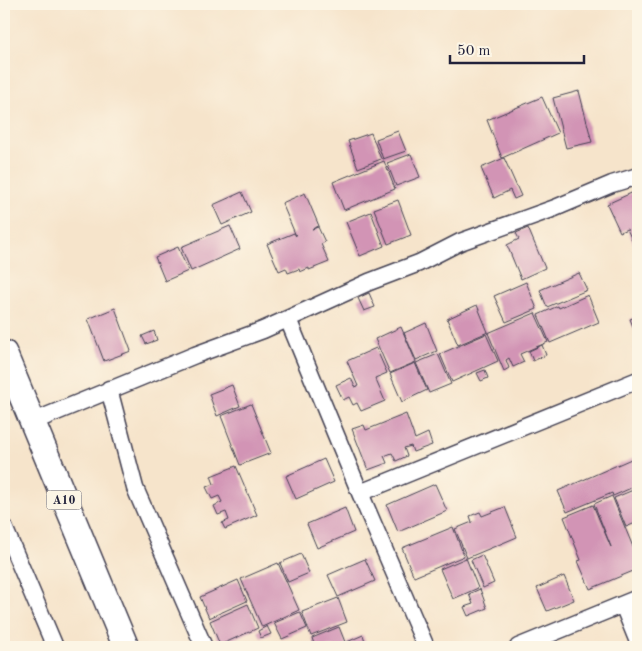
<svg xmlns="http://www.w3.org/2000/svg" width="642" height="651" viewBox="0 0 642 651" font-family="'Old Standard TT',serif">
<rect width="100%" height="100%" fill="#fcf5e5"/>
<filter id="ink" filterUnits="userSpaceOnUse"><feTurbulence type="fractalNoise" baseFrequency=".02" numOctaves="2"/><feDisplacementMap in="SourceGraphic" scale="10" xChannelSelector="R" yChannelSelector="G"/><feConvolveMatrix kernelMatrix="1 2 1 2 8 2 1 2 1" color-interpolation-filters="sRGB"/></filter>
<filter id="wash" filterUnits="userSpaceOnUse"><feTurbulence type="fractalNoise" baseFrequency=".0096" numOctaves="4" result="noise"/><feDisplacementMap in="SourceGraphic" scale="20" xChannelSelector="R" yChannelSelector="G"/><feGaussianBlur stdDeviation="1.12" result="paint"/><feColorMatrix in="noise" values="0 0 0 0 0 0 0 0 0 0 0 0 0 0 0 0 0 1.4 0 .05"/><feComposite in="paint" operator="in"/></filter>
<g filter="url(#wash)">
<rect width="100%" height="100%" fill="#f6e4cb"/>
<g id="blocks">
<path fill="#d294b5" d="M579 91 592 142 566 148 553 98Z
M542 97 558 133 502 158 487 120Z
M398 131 406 151 383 159 376 139Z
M371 133 381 159 358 168 348 141Z
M411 154 420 177 396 186 387 163Z
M504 158 521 196 514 199 510 190 494 198 481 168Z
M384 161 395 189 344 210 333 182Z
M638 190V248L636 249 627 229 620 232 607 204Z
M242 192 251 212 222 225 213 205Z
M305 193 319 226 312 229 318 227 325 242 321 244 329 262 309 270V268L300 272 299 269 288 273 286 268 279 271 267 244 294 233 296 236 282 203Z
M398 200 411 235 388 244 374 209Z
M371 212 384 246 360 256 346 222Z
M230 226 240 249 191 271 181 247Z
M528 228 545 268 521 279 507 245 519 239 516 233Z
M178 247 188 271 165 281 155 257Z
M579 273 587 290 547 307 540 290Z
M526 282 537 309 506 322 494 296Z
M369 293 375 307 364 311 358 298Z
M588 295 599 322 550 343 538 315 558 306 559 308Z
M477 305 488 332 458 345 447 319Z
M115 308 131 351 104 361 88 319Z
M535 313 548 342 520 354 524 362 513 367 509 358 506 360 509 368 504 371 488 333Z
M638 316V339L630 319Z
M426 323 437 351 416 360 404 333Z
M401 327 416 362 390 373 375 339Z
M154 331 157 340 146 344 142 336Z
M486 334 498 361 452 382 440 354Z
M542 345 546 355 533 361 529 351Z
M376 348 387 373 375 378 385 401 361 411 357 403 353 405 349 397 343 400 336 385 351 378 355 387 358 386 347 361Z
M438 354 451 384 429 393 416 363Z
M415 363 427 390 402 402 390 374Z
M485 370 488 378 481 381 477 373Z
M232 385 240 406 217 416 209 394Z
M251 404 271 453 240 465 221 416Z
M406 414 415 439 428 433 432 445 413 452 411 446 404 448 407 456 396 461 392 453 384 456 387 463 368 470 352 429 364 425 366 430Z
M638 456V485L613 496 612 493 567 512 558 491Z
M324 459 334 482 296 499 286 476Z
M236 466 257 515 225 529 222 523 229 520 226 512 218 515 214 506 222 502 219 496 212 499 206 487 214 484 211 476Z
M435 484 447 511 398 532 387 505Z
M638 488V522L626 527 614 498Z
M612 496 638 559V569L590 589 578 561 581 560 564 517 593 505 611 547 594 504Z
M505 507 517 537 467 558 455 529 472 522 470 516 480 512 482 516Z
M345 508 354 532 317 548 307 524Z
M453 527 464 556 414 577 402 548Z
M301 554 309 573 288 582 280 563Z
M482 555 494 583 483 588 471 560Z
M466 558 478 588 453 599 440 569Z
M365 559 375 581 338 597 328 575Z
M278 563 299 610 262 627 241 579Z
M564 576 574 600 547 611 537 588Z
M238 580 247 601 209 618 200 597Z
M480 589 487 608 468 616 464 607 473 604 469 594Z
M338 598 347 622 311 636 302 612Z
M248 604 258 628 220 645 210 621Z
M300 612 307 628 282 639 274 623Z
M267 626 271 634 261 638 258 631Z
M339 627 347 647H315L312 638Z
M363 635 366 644 363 646V647H349L347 642Z"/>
</g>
</g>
<g filter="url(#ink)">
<use href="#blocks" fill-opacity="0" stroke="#423f51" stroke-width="1"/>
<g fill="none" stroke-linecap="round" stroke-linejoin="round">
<g stroke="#423f51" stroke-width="19">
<path id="street" d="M288 319 360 493 426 647
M109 389 135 488 204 647
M32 422 195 355 263 330 369 282 419 263 460 242 555 208 612 184 638 176
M360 493 638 380
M4 527 55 647
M623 605 638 642
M518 647 638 598"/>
</g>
<g stroke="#423f51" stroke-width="28">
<path id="primary" d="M4 353 126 647"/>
</g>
<use href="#street" stroke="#fff" stroke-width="16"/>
<use href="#primary" stroke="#fff" stroke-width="25"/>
</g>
</g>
<g text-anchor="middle" stroke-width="5" stroke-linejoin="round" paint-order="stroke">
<rect fill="#fcf5e5" stroke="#63616e" stroke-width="1" x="46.5" y="490.5" width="35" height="19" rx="4"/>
<g font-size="12" font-weight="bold" fill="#22223b">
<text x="64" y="504">A10</text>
</g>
</g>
<rect width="642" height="651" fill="none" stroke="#fcf5e5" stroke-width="20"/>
<path d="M450 55v8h134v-8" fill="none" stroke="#22223b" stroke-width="2.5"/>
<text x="457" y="55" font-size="15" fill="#22223b" stroke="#fcf5e5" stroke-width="4" paint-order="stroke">50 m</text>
</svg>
